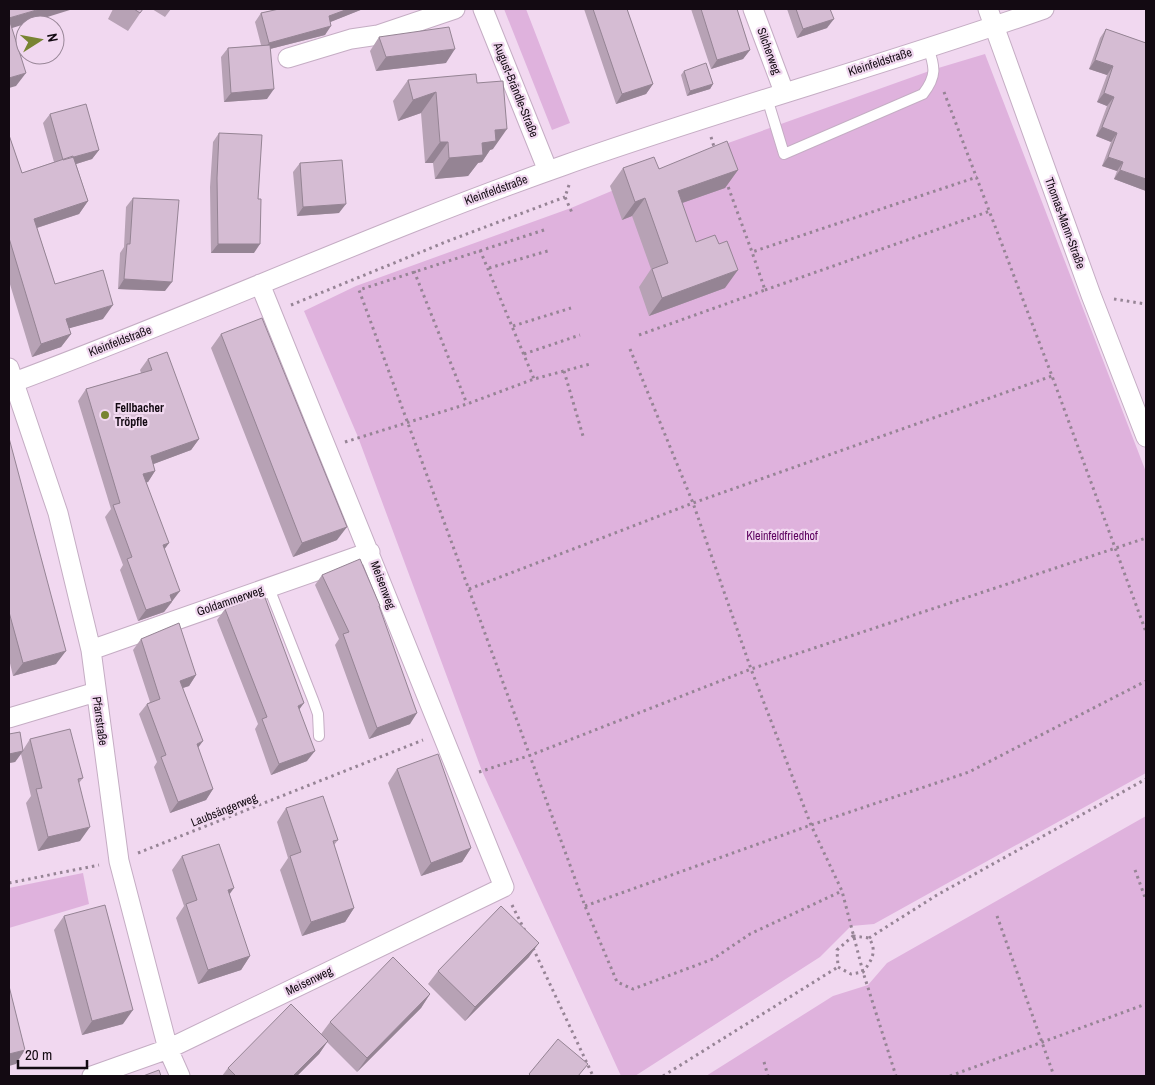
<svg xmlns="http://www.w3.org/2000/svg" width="1155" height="1085" viewBox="0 0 1155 1085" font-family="'Archivo Narrow',sans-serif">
<rect width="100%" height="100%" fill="#f1d8f0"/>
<path fill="#dfb2dd" d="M504 9H526L570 123 552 130Z
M985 54 1146 472V773L874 924 851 926 820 957 635 1076H621L482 771 358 437 304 311 356 286 571 208 714 148 935 69Z
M1146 816V1076H706L833 996 868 985 887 963Z
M83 873 89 904 9 928V888Z"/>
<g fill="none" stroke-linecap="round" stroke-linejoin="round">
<g stroke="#c5adc4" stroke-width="12">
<path id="service" d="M767 98 784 154 923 94C937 76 935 67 928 47
M269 588 313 700 318 714 319 736"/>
</g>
<g stroke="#c5adc4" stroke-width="21">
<path id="minor" d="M483 9 548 171
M753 9 784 92
M988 9 1091 295 1146 437
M288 58 351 39 378 35 455 9
M9 368 58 513 91 650 119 861 168 1049 180 1076
M9 384C196 315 377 231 565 165 723 109 885 65 1044 9
M91 650 370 552
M9 718 96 692
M92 1076 168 1049 504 887 260 284"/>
</g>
<path stroke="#968495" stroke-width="3" stroke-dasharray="2.5 4" stroke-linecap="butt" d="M944 92 1052 376 1146 632
M711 137 715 150
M726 181 752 252 977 177
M569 185 565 197 573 215
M544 230 359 290 585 906 617 982 633 989 713 959 750 934 842 891
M480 250 534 379
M489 268 551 250
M414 271 467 404
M765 290 990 211
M1114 299 1146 304
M291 305 448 241 565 197
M513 326 571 308
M639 335 765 290 752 252
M630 349 693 503 751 669 811 825 842 891 863 972 896 1076
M524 354 580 335
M564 371 583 436
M345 442 467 404 534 379 590 364
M469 589 693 503 1052 376
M479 772 531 755 751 669 1146 538
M138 853 423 740
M1135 870 1146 900
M9 883 99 865
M512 905 525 931
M585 906 811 825 969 772 1146 681
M997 916 1054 1076
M853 936 869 938C878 952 871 961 863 972L851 974 838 967 837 950Z
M869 938 937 895 1146 779
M533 948 593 1076
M764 1062 768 1076
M663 1076 838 967
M950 1076 1146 1004"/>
<use href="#service" stroke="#fff" stroke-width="10"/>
<use href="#minor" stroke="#fff" stroke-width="19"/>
</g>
<path fill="#b7a2b5" d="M113 9H143L128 31 108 19Z
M152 9H171L165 17Z
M279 9H363L330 22 325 35 270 49 267 99 224 102 221 57 228 48 261 45 255 22 261 13Z
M584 9H627L653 84 646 94 616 104Z
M691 9H737L750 50 743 59 711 69Z
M787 9H830L827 28 797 38Z
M1106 29 1146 43V191L1114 179 1117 171 1102 166 1111 142 1096 136 1107 106 1097 102 1107 75 1089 69 1100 38Z
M379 37 446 63 376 71 370 51Z
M684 71 713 84 710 89 687 96 681 75Z
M408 80 477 83 493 149 490 150 482 162 478 163 468 176 435 179 433 163H425L421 113 398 121 393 101Z
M50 114 99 150 92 159 76 164 88 201 79 214 37 228 55 284 103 319 69 328 71 334 61 347 32 357 9 281V135L22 173 54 162 43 123Z
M219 133 254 253H211L210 187 213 142Z
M300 163 339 213 297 216 293 172Z
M623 168 738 170 725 188 682 203 696 242 725 288 649 316 639 287 651 269 632 216 622 220 610 186Z
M133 198 165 291 118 289 120 253 124 247 126 207Z
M221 334 337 540 293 557 211 348Z
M148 359 199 439 191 450 153 464 155 471 148 482H146L164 549 172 602 164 612 138 621 120 570 123 565 105 517 111 509 78 401 86 389 141 373 140 370Z
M9 438 56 664 13 676 9 659Z
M322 575 379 608 410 724 369 739 335 645 339 639 315 585Z
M225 609 299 710 307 761 271 775 255 729 258 724 217 620Z
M141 639 196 675 189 686 183 688 198 748 213 789 206 800 170 813 154 767 157 762 139 714 147 704 150 702 133 650Z
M9 734 23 750 30 739 83 778 79 783 80 841 38 851 26 803 31 796 21 754 15 762 9 763Z
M397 769 471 848 462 862 421 876 388 783Z
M286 808 338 840 334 845 354 908 345 922 302 936 280 870 288 858 277 822Z
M182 856 250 956 241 970 198 984 176 918 184 906 172 870Z
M64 916 123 1024 82 1035 54 930Z
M529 957 465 1021 428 984 438 971Z
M430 994 421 1008 357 1072 327 1042 319 1054 297 1076H222L228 1068 321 1034 330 1022Z"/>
<path fill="#958494" d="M40 9H73L9 29V18Z
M348 9H363L323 25 329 16Z
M834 19 827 28 797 38 803 29Z
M331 26 325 35 262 51 269 43Z
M455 49 446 63 376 71 386 57Z
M750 50 743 59 711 69 717 60Z
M1095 60 1113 66 1107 75 1089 69Z
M26 73 16 86 9 88V78Z
M653 84 646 94 616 104 622 94Z
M713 84 710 89 687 96 690 91Z
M274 89 267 99 224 102 231 93Z
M436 92 421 113 398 121 413 100Z
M1104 93 1114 97 1107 106 1097 102Z
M1102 127 1117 133 1111 142 1096 136Z
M507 129 493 149 490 150 482 162 478 163 468 176 435 179 449 158 482 143 495 130Z
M440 142H448L433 163H425Z
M99 150 92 159 57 170 63 160Z
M1108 157 1123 162 1117 171 1102 166Z
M738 170 725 188 665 209 678 191Z
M1120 170 1146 179V191L1114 179Z
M645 198 632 216 622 220 635 202Z
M88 201 79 214 24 232 34 219Z
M346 204 339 213 297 216 303 207Z
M218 244H260L254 253H211Z
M738 270 725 288 649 316 662 298Z
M124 279 172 282 165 291 118 289Z
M113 305 103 319 56 332 66 319Z
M71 334 61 347 32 357 41 344Z
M199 439 191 450 143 468 151 456Z
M155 471 148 482 136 486 143 474Z
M347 527 337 540 293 557 302 543Z
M169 543 161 554 163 545Z
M180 591 164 612 138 621 146 610 170 595Z
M66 651 56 664 13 676 23 663Z
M196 675 189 686 173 691 180 681Z
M304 703 296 714 298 706Z
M417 713 410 724 369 739 377 728Z
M203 741 195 752 197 744Z
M23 751 15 762 9 763V754Z
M315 751 307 761 271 775 279 764Z
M213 789 206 800 170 813 178 802Z
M90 827 80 841 38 851 48 837Z
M471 848 462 862 421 876 431 863Z
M234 888 224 902 228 890Z
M354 908 345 922 302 936 311 922Z
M539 943 529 957 465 1021 475 1007Z
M250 956 241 970 198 984 208 970Z
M430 994 421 1008 357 1072 367 1058Z
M133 1010 123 1024 82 1035 92 1021Z
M328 1041 319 1054 297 1076H293Z
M25 1050 16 1064 9 1066V1054Z"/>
<path fill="#d5bcd3" stroke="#958494" d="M9 9H40L9 18Z
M134 9H143L140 13Z
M279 9H348L329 16 331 26 269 43 261 13Z
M593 9H627L653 84 622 94Z
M701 9H737L750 50 717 60Z
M796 9H830L834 19 803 29Z
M9 19 26 73 9 78Z
M449 27 455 49 386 57 379 37Z
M1106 29 1146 43V179L1120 170 1123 162 1108 157 1117 133 1102 127 1114 97 1104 93 1113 66 1095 60Z
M270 45 274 89 231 93 228 48Z
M706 63 713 84 690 91 684 71Z
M476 74 477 83 503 81 507 129 495 130 496 141 482 143 483 155 449 158 448 142H440L436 92 413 100 408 80Z
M86 104 99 150 63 160 50 114Z
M219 133 262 135 258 199H261L260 244H218L217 178Z
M9 135 22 173 73 156 88 201 34 219 55 284 103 270 113 305 66 319 71 334 41 344 9 238Z
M727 141 738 170 678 191 696 242 715 235 719 244 727 241 738 270 662 298 652 269 668 263 645 198 635 202 623 168 654 157 659 169Z
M342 160 346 204 303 207 300 163Z
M133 198 179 200 172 282 124 279 127 244H130Z
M262 318 347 527 302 543 221 334Z
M167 352 199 439 151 456 155 471 143 474 169 543 163 545 180 591 170 595 172 601 146 610 127 559 132 557 113 505 120 503 86 389 152 370 148 359Z
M9 438 66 651 23 663 9 612Z
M360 559 380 606H379L417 713 377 728 343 634 349 632 322 575Z
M264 595 304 703 298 706 315 751 279 764 262 719 267 717 225 609Z
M179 623 196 675 180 681 203 741 197 744 213 789 178 802 161 757 166 755 147 704 160 699 141 639Z
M70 729 83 778 78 779 90 827 48 837 36 789 42 788 30 739Z
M20 732 23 751 9 754V734Z
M438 754 471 848 431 863 397 769Z
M323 796 338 840 333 841 354 908 311 922 290 856 301 852 286 808Z
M219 844 234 888 228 890 250 956 208 970 186 904 197 900 182 856Z
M105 905 133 1010 92 1021 64 916Z
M501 906 539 943 475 1007 438 971Z
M393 957 430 994 367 1058 330 1022Z
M9 986 25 1050 9 1054Z
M291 1004 328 1041 293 1076H236L228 1068Z
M558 1039 588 1064 578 1076H531L529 1074Z
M159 1070 161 1076H143Z"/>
<circle fill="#788432" stroke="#f1d8f0" stroke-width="2" cx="105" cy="415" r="5"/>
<g text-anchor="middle" stroke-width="4.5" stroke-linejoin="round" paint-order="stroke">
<g font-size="12" fill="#130a12" stroke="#f1d8f0">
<text transform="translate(769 51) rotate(70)" y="4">Silcherweg</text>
<text transform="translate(880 62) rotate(-18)" y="4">Kleinfeldstraße</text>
<text transform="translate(516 90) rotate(68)" y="4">August-Brändle-Straße</text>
<text transform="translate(496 190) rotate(-20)" y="4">Kleinfeldstraße</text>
<text transform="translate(1065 223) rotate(70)" y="4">Thomas-Mann-Straße</text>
<text transform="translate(120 341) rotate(-21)" y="4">Kleinfeldstraße</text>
<text transform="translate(383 585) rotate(69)" y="4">Meisenweg</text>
<text transform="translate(230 601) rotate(-19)" y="4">Goldammerweg</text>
<text transform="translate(100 721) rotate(82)" y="4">Pfarrstraße</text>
<text transform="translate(224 810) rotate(-22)" y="4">Laubsängerweg</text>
<text transform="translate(309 981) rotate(-26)" y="4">Meisenweg</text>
</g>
<g font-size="12" font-weight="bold" fill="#130a12" stroke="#f1d8f0" text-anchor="start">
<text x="115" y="412">Fellbacher<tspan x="115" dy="14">Tröpfle</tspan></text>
</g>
<g font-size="12" fill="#5c015e" stroke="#f1d8f0">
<text x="782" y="540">Kleinfeldfriedhof</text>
</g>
</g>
<rect width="1155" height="1085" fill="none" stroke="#130a12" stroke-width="20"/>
<g transform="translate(40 40) rotate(79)"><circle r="24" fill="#f1d8f0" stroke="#988697"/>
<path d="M0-4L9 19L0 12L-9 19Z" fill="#788432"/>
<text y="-8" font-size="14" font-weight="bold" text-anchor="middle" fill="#130a12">N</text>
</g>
<path d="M18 1060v8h69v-8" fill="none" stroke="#130a12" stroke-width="2.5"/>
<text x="25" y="1060" font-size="15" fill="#130a12" stroke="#f1d8f0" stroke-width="4" paint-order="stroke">20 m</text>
</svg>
